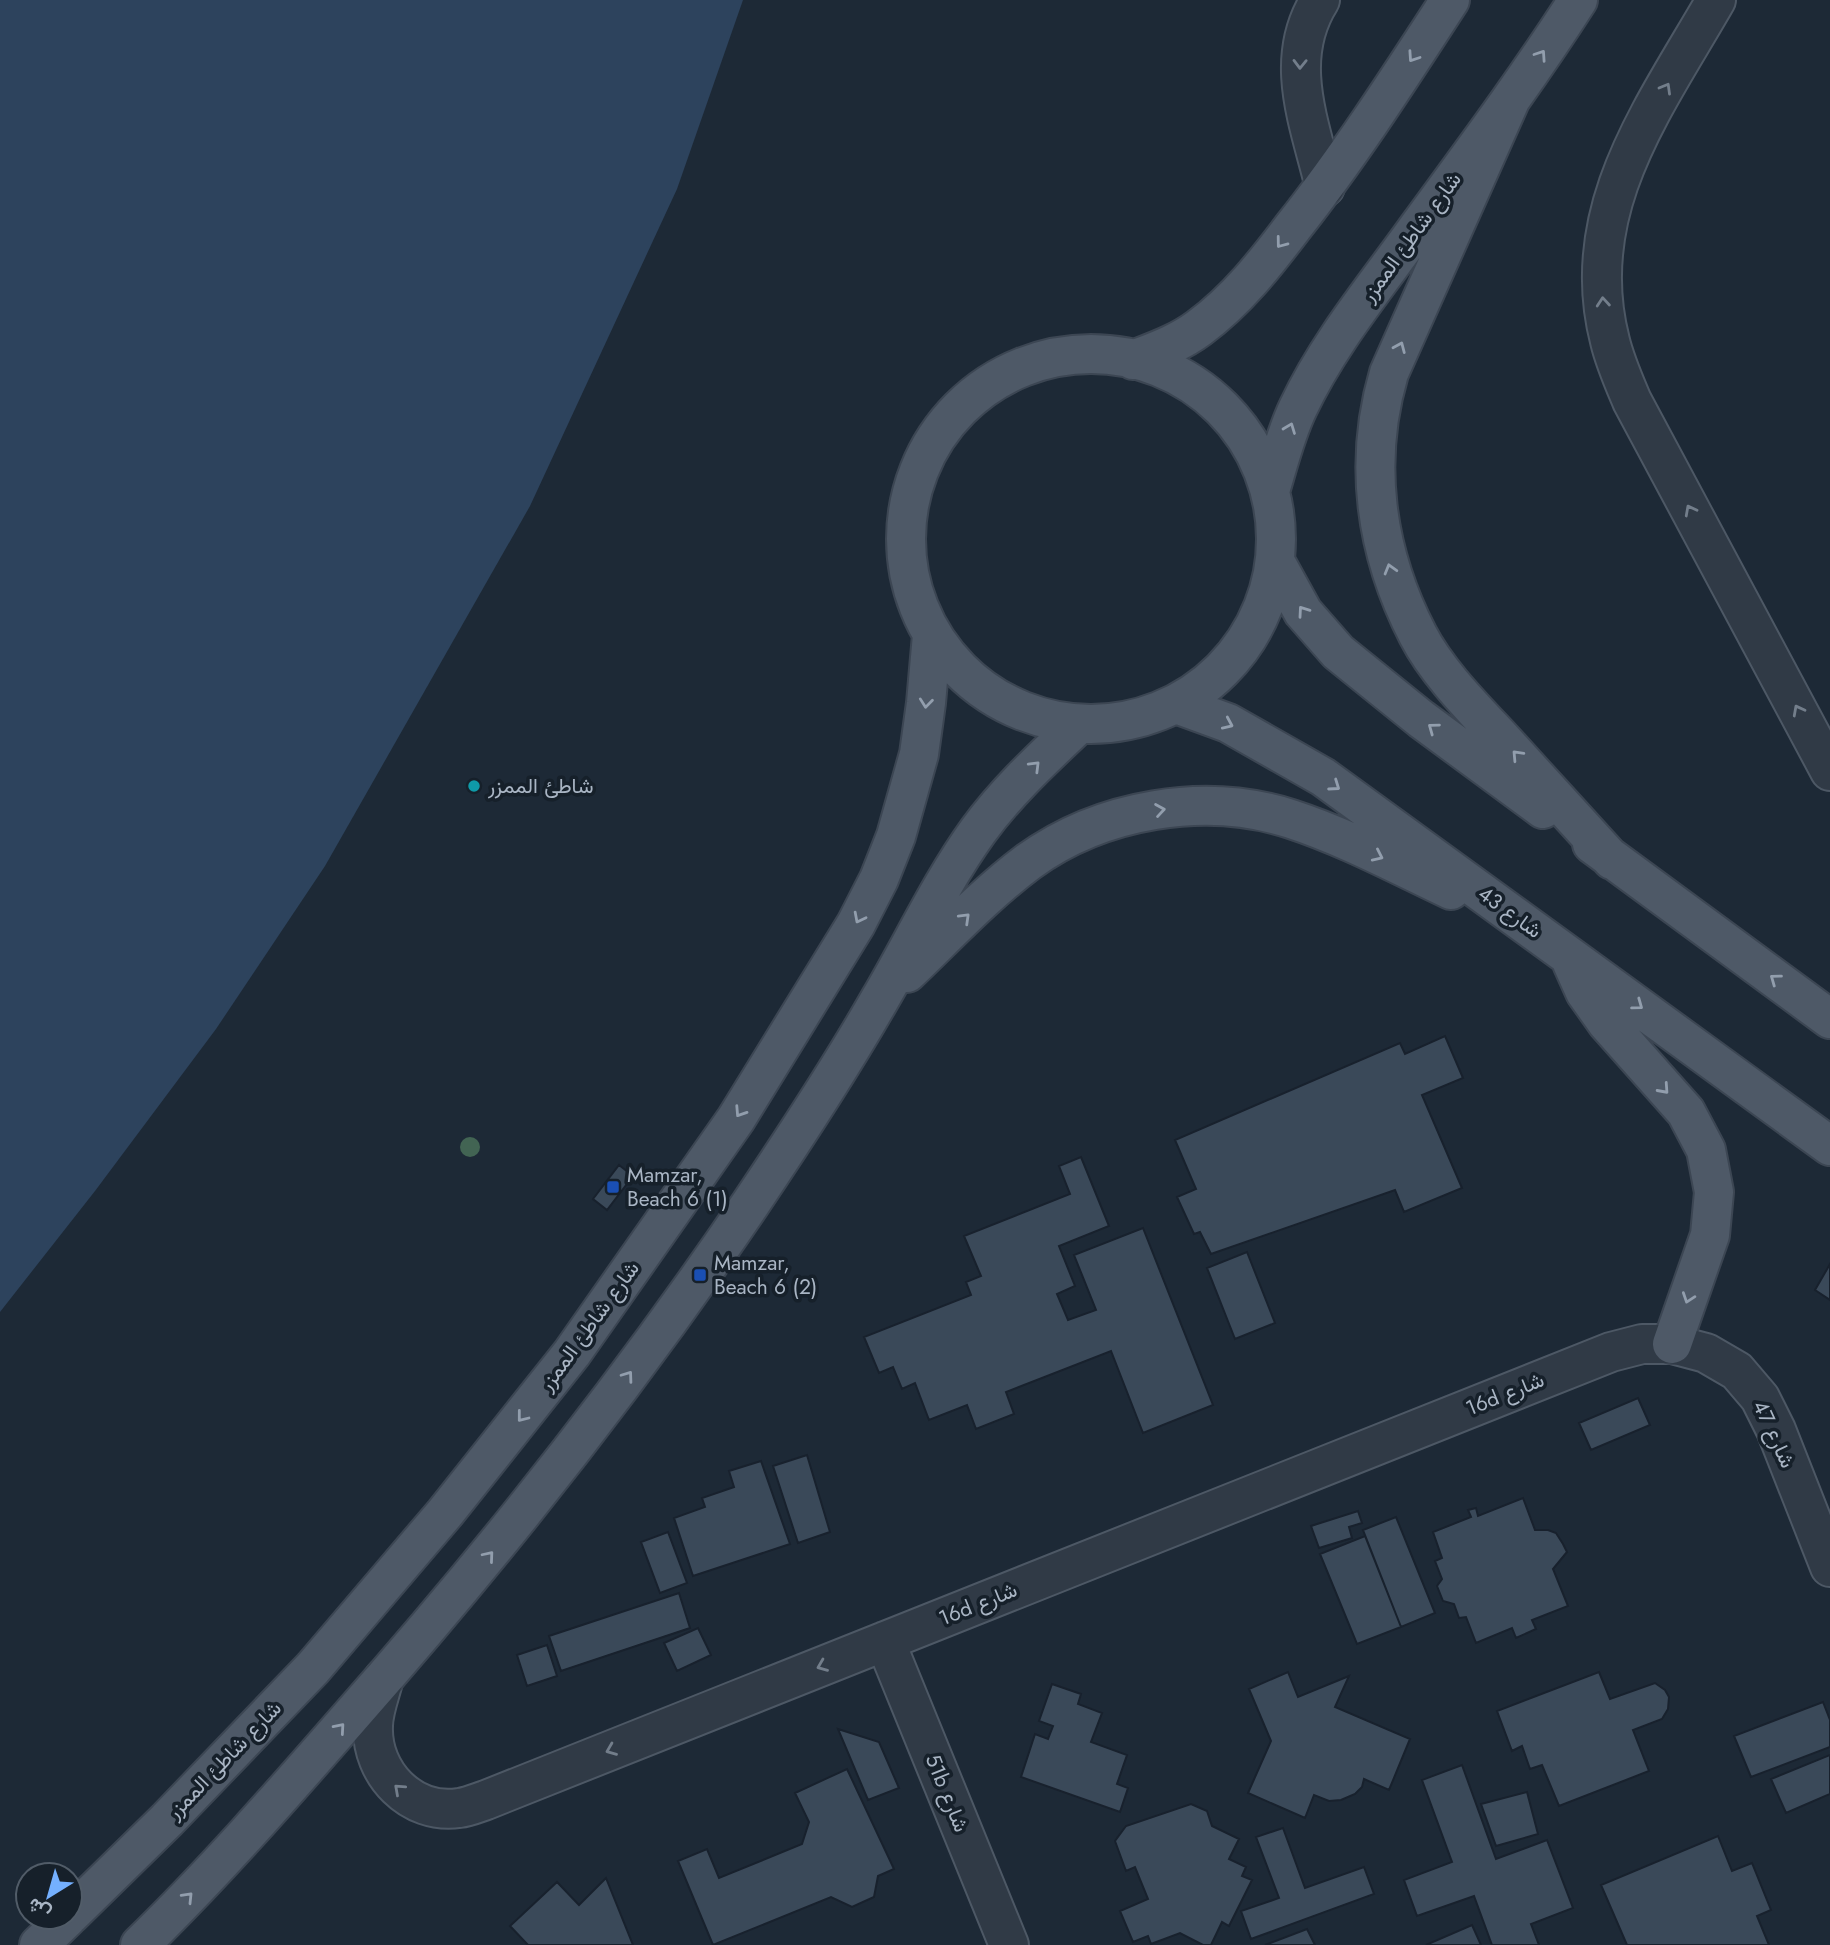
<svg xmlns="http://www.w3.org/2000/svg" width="1830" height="1945" viewBox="0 0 1830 1945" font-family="Jost,Vazirmatn,sans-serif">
<rect width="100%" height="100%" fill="#1d2936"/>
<path fill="#2d435d" d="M0 0H743L677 189 530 506 325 866 216 1029 95 1191 0 1312Z"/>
<path fill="#3a4959" stroke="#18212d" stroke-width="2" d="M1445 1036 1463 1078 1422 1095 1462 1188 1404 1212 1395 1190 1211 1254 1200 1232 1194 1234 1177 1197 1196 1189 1175 1140 1400 1043 1405 1054Z
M1081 1157 1109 1226 1059 1246 1075 1286 1057 1294 1068 1320 1096 1310 1074 1255 1143 1228 1213 1405 1143 1433 1111 1351 1006 1392 1014 1414 976 1429 967 1405 929 1420 915 1383 902 1389 893 1367 879 1373 864 1337 971 1295 966 1282 981 1276 964 1236 1070 1194 1059 1166Z
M619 1165 633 1176 607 1210 593 1199Z
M1247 1252 1275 1323 1235 1339 1207 1268Z
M1830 1264V1300L1815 1290Z
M1638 1398 1650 1425 1591 1450 1579 1423Z
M807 1455 830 1532 798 1543 773 1466Z
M761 1461 790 1544 693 1576 674 1518 705 1507 702 1498 734 1487 729 1471Z
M1523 1498 1535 1530H1548L1556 1533 1563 1544 1567 1552 1553 1569 1568 1606 1532 1620 1536 1629 1516 1638 1512 1628 1476 1643 1466 1617 1459 1618 1454 1604 1443 1601 1437 1586 1442 1579 1435 1561 1442 1558 1433 1532 1471 1517 1468 1510 1476 1508 1478 1516Z
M1358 1511 1362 1523 1349 1527 1352 1538 1319 1548 1311 1526Z
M1396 1517 1435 1613 1401 1627 1363 1530Z
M668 1532 687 1583 660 1593 641 1542Z
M1365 1536 1401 1627 1357 1644 1320 1554Z
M679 1593 690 1628 561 1671 549 1636Z
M698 1628 711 1655 677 1671 664 1643Z
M547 1645 557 1676 527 1686 517 1655Z
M1288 1672 1298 1697 1349 1676 1335 1707 1410 1739 1389 1790 1364 1779 1362 1787 1355 1794 1341 1800 1329 1801 1314 1795 1305 1818 1248 1793 1271 1741 1249 1689Z
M1599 1672 1610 1699 1655 1683 1665 1690 1669 1697 1668 1709 1662 1719 1633 1730 1649 1771 1559 1806 1542 1765 1530 1769 1522 1746 1512 1751 1497 1711Z
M1052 1684 1081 1694 1078 1704 1102 1713 1091 1742 1127 1755 1117 1784 1128 1788 1120 1812 1021 1777 1035 1734 1048 1739 1053 1726 1039 1721Z
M1823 1702 1830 1720V1747L1751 1777 1734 1736Z
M838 1729 879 1742 899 1788 868 1800Z
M1830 1755V1794L1786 1813 1771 1779Z
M1462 1765 1496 1859 1547 1840 1573 1908 1531 1924 1539 1945H1492L1474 1896 1417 1916 1404 1880 1452 1862 1422 1780Z
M847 1769 894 1869 878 1876 874 1897 852 1907 831 1897 713 1945 678 1861 707 1849 719 1878 802 1844 809 1822 795 1793Z
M1527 1792 1538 1834 1496 1846 1481 1804Z
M1191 1804 1207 1811 1212 1826 1239 1839 1229 1859 1246 1867 1242 1876 1252 1880 1229 1926 1222 1922 1211 1945H1203L1180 1933 1151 1944 1148 1936 1133 1942 1120 1911 1148 1899 1135 1867 1126 1871 1115 1841 1126 1826Z
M1283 1828 1305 1888 1364 1867 1374 1894 1251 1939 1241 1911 1279 1898 1256 1837Z
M1718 1836 1732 1871 1752 1863 1771 1910 1757 1916 1769 1945H1627L1601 1885Z
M606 1878 633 1945H528L510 1926 557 1882 579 1905Z
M1472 1925 1481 1945H1426Z
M1307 1929 1315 1945H1265Z"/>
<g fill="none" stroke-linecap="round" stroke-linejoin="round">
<g stroke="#4d5865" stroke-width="42">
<path id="minor" d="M1320 0C1282 60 1310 124 1325 187
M1716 0C1654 108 1576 210 1610 341 1615 362 1624 382 1632 401L1830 771
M885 1641 1009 1945
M384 1678C380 1694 373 1711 373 1726 371 1773 411 1815 459 1808 468 1807 477 1803 486 1800L1611 1352 1642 1344H1672L1706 1353 1737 1371 1760 1398 1776 1430 1830 1567"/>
</g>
<g stroke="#3c4653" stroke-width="42">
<path id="major" d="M1510 101 1389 373C1363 462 1375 552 1418 635 1437 672 1473 708 1501 738 1538 779 1575 819 1612 860
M906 539a185 185 0 1 1 370 0a185 185 0 1 1-370 0Z
M1133 360C1156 351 1179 343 1199 328 1237 300 1265 264 1293 227 1350 155 1400 77 1450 0
M1271 488C1279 461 1286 433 1298 408 1329 342 1377 285 1419 226 1473 152 1528 78 1578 0
M1276 563 1303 612 1338 652 1421 719 1543 809
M1176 704 1228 723 1323 777 1830 1146
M1592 844 1830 1019
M1572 963 1585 992 1607 1023 1686 1112 1706 1150 1714 1192 1710 1235 1672 1344
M907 973C946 936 984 895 1028 862 1101 809 1205 791 1291 819 1346 837 1398 865 1451 890
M70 1915 167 1820 313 1668 445 1513 572 1353 736 1119 856 924 879 879 896 836 919 754 926 703 932 635
M39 1945 68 1917
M140 1945C214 1873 282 1795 350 1717 494 1554 629 1383 751 1203 796 1136 840 1069 880 999 913 943 940 884 978 831 1007 791 1043 758 1079 724"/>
</g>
<use href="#minor" stroke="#303a46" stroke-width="38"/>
<use href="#major" stroke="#4e5967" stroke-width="38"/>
</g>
<circle fill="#426453" cx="470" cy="1147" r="10"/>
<defs><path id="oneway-chevron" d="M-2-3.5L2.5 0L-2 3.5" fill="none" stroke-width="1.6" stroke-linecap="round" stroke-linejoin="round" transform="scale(1.75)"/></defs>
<g stroke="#929ead">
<use href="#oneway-chevron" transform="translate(1541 55) rotate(-56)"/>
<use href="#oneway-chevron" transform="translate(1413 57) rotate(124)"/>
<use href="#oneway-chevron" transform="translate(1281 243) rotate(127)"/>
<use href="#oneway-chevron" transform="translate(1400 347) rotate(-67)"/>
<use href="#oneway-chevron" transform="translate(1290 428) rotate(-69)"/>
<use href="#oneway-chevron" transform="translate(1390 569) rotate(-106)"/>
<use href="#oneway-chevron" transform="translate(1303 611) rotate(-125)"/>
<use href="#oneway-chevron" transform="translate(926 703) rotate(96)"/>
<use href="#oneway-chevron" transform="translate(1228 724) rotate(24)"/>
<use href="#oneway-chevron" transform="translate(1433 728) rotate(-144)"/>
<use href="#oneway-chevron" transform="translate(1517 755) rotate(-133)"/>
<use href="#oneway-chevron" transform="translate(1035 766) rotate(-45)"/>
<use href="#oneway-chevron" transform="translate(1335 786) rotate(35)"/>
<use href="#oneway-chevron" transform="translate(1160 810) rotate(-9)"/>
<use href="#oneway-chevron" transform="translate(1378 856) rotate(25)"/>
<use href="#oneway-chevron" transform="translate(859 918) rotate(117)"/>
<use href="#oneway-chevron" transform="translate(965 918) rotate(-44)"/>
<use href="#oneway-chevron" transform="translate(1775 979) rotate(-144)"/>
<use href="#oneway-chevron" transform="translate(1638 1005) rotate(36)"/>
<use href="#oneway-chevron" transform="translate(1664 1089) rotate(48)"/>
<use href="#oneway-chevron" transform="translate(740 1112) rotate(123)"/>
<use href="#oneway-chevron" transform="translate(1688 1298) rotate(109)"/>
<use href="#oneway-chevron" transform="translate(628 1376) rotate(-54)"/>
<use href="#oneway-chevron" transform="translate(522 1417) rotate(128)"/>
<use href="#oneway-chevron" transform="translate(489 1556) rotate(-50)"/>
<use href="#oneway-chevron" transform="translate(340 1728) rotate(-49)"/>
<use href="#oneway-chevron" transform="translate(188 1897) rotate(-46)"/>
</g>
<g stroke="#737e8b">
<use href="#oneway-chevron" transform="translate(1300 64) rotate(91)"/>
<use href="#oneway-chevron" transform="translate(1666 88) rotate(-60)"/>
<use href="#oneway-chevron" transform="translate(1603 302) rotate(-95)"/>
<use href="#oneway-chevron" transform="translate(1690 510) rotate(-118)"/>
<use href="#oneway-chevron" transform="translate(1798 710) rotate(-118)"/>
<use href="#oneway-chevron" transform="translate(822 1666) rotate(158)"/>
<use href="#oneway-chevron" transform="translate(611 1750) rotate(158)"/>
<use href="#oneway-chevron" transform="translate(399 1789) rotate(-138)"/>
</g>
<circle fill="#0f9aa8" stroke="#16202a" stroke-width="2.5" cx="474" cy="786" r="7"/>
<g fill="#1a4fb4" stroke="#16202a" stroke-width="2.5">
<rect x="606" y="1180" width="14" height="14" rx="3.5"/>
<rect x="693" y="1268" width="14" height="14" rx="3.5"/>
</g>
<g text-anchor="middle" stroke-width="7" stroke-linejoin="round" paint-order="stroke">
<g font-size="21" fill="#a9b5c4" stroke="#16202a">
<text transform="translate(1411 237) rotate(-54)" y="7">شارع شاطئ الممزر</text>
<text transform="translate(1510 912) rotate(36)" y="7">شارع 43</text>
<text transform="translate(589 1326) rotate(-54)" y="7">شارع شاطئ الممزر</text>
<text transform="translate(1505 1394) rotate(-22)" y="7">16d شارع</text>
<text transform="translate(1774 1434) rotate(65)" y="7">شارع 47</text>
<text transform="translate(978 1604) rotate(-22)" y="7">16d شارع</text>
<text transform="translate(224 1760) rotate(-46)" y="7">شارع شاطئ الممزر</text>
<text transform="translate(947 1793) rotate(68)" y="7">51b شارع</text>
</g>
<g font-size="21" fill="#a9b5c4" stroke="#16202a" text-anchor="start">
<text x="488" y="793">شاطئ الممزر</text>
<text x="627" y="1182">Mamzar,<tspan x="627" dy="24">Beach 6 (1)</tspan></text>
<text x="714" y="1270">Mamzar,<tspan x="714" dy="24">Beach 6 (2)</tspan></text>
</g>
</g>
<g transform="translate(49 1896) rotate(217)"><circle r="33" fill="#16202a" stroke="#515c68" stroke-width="2"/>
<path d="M0-5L12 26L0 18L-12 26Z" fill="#74b0ff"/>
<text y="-10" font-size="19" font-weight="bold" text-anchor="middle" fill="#a9b5c4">ش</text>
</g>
</svg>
